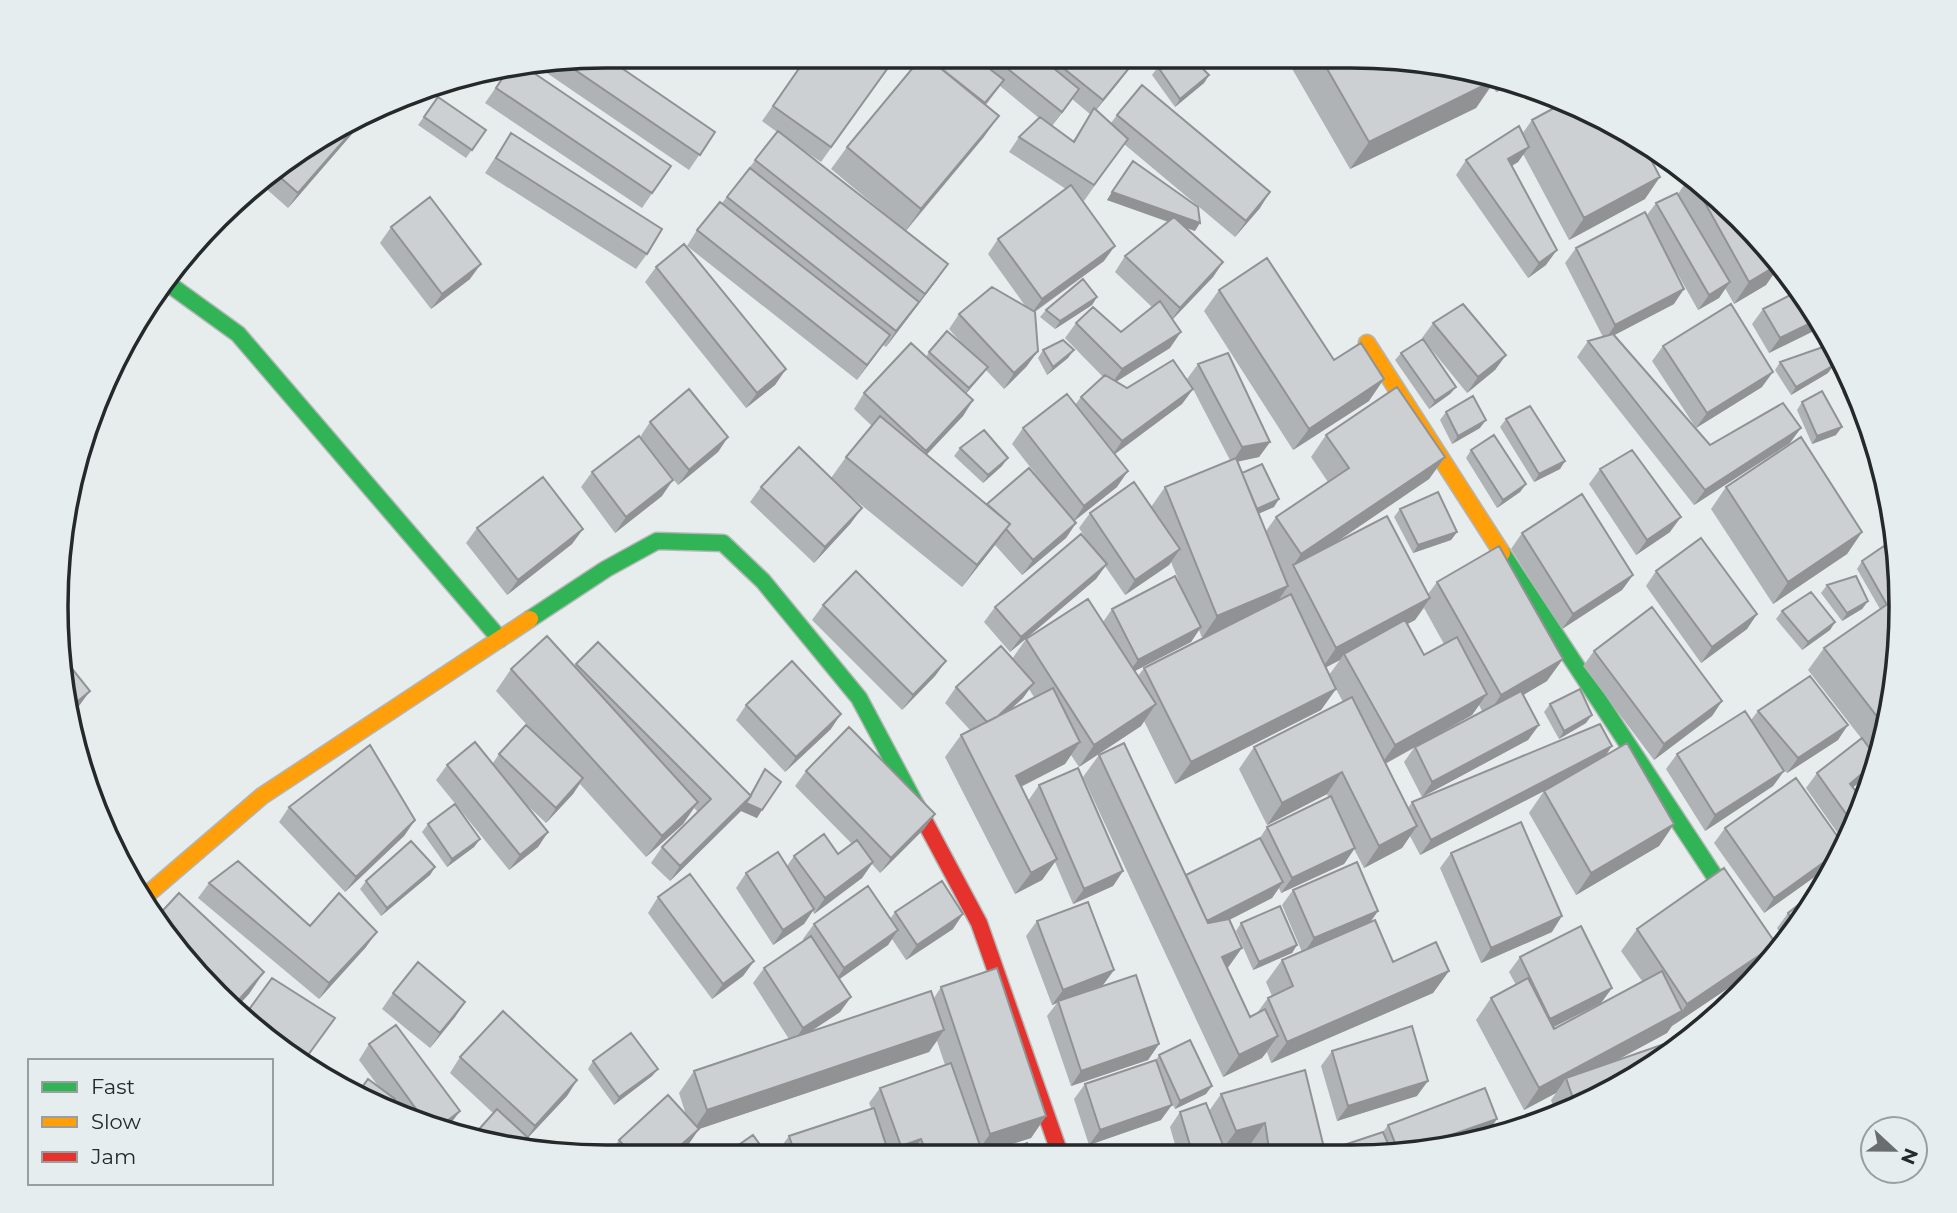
<svg xmlns="http://www.w3.org/2000/svg" width="1957" height="1213" viewBox="0 0 1957 1213" font-family="Montserrat,sans-serif">
<rect width="100%" height="100%" fill="#e7eced"/>
<g fill="none" stroke-linecap="round" stroke-linejoin="round">
<g stroke="#b2b6b7" stroke-width="19">
<path id="fast" d="M166 282 238 334 500 639
M1502 553 1727 895 1773 956
M530 619 606 569 657 541 723 543 763 581 859 698 916 805"/>
</g>
<g stroke="#b2b6b7" stroke-width="19">
<path id="slow" d="M1367 343 1502 553
M142 899 262 796 530 619"/>
</g>
<g stroke="#b2b6b7" stroke-width="19">
<path id="jam" d="M916 805 979 923 1060 1154"/>
</g>
<use href="#fast" stroke="#30b455" stroke-width="16"/>
<use href="#slow" stroke="#ff9f0a" stroke-width="16"/>
<use href="#jam" stroke="#e5322d" stroke-width="16"/>
</g>
<path fill="#b0b3b5" fill-rule="evenodd" d="M604 56 715 132 689 170 538 67Z
M807 57 895 58 821 162 794 144 902 228 831 169 847 147 912 69 920 58H985L982 62 985 65 990 58 1120 59 1130 67 1096 110 1111 123 1117 115 1260 208 1235 237 1124 144 1084 201 1080 198 1104 261 1035 312 1027 366 1004 389 986 370 966 393 973 400 963 416 926 455 987 504 1049 491 1012 444 1023 428 1075 405 1081 397 1103 377 1065 338 1076 323 1121 332 1152 307 1115 272 1125 256 1168 222 1107 200 1133 161 1195 231 1187 228 1223 262 1213 277 1172 320 1170 348 1116 381 1127 388 1191 386 1187 379 1198 364 1270 442 1259 457 1238 461 1242 473 1274 507 1259 513 1266 531 1276 517 1328 482 1311 457 1326 435 1445 457 1429 479 1335 543 1428 594 1437 582 1547 681 1523 695 1539 725 1528 740 1422 797 1404 762 1414 748 1385 764 1408 808 1412 802 1606 755 1674 824 1659 846 1576 895 1529 813 1544 791 1548 789 1420 855 1410 836 1402 848 1364 868 1354 849 1344 864 1281 893 1279 888 1272 898 1229 920 1227 968 1250 1017 1257 1013 1268 998 1272 996 1266 982 1282 960 1302 952 1282 905 1293 890 1378 911 1370 923 1393 962 1449 971 1433 993 1271 1063 1267 1052 1262 1058 1223 1077 1083 777 1099 755 1186 875 1260 838 1267 827 1328 797 1327 794 1267 825 1239 769 1254 747 1343 702 1336 689 1321 710 1175 784 1144 721 1141 726 1079 767 1071 755 1065 764 1021 787 1028 801 1039 785 1123 871 1113 886 1073 904 1055 862 1042 880 1015 894 945 757 961 735 970 730 945 703 956 687 1012 659 1026 639 1103 622 1112 609 1182 589 1171 562 1169 565 1125 595 1105 566 1096 579 1010 652 984 622 995 607 1090 545 1079 528 1090 513 1151 507 1165 487 1230 460 1193 389 1182 404 1114 454 1117 487 1075 520 1076 523 1066 538 1022 575 995 545 962 587 843 490 851 523 814 563 750 502 761 487 831 478 846 457 872 426 854 409 864 393 926 357 929 352 964 346 949 329 959 314 1026 307 988 254 998 239 1066 189 1009 152 1019 137 1039 118 1000 86 986 105 999 116 983 138 906 231 948 264 886 347 883 345 857 380 687 246 697 230 722 203 777 132 762 121ZM1072 99 1090 114 1073 141 1052 126ZM1424 608 1444 644 1424 655 1407 624 1415 620ZM1199 630 1202 638 1214 633 1144 668 1138 676 1135 671 1191 642ZM1340 660 1329 675 1326 667ZM1029 689 1034 697 1011 709 1023 698ZM1479 705 1482 711 1426 741 1472 715Z
M1287 60 1422 61 1512 85 1496 92 1492 85 1476 108 1350 169Z
M1158 67 1209 75 1204 83 1175 107 1152 75Z
M506 73 671 166 642 208 485 103Z
M438 97 486 130 466 158 418 125Z
M1532 120 1645 199 1569 240 1523 154 1518 162 1512 166 1546 265 1528 278 1456 175 1466 160 1522 134Z
M361 122 352 134 288 208 263 186 273 171Z
M511 133 647 254 636 269 485 173Z
M1690 176 1764 243 1791 281 1782 286 1774 273 1766 285 1734 304 1725 288 1719 298 1698 310 1676 271 1674 304 1614 335 1710 445 1790 443 1694 505 1577 357 1588 341 1603 337 1565 263 1576 248 1647 215 1656 203 1678 194Z
M391 227 470 279 431 309 380 243Z
M656 267 786 369 775 385 746 408 645 282Z
M1219 290 1334 360 1369 401 1293 450 1204 311Z
M1798 291 1824 326 1769 353 1752 324 1763 309Z
M1097 297 1092 305 1055 329 1040 317 1046 310Z
M1433 323 1506 355 1495 370 1467 393 1422 338Z
M1663 346 1762 387 1696 428 1652 361Z
M1043 350 1068 358 1047 375 1038 358Z
M1401 353 1456 387 1450 394 1429 409 1395 360Z
M1780 362 1828 373 1791 395 1775 370Z
M1850 381 1872 429 1876 449 1871 451 1842 392Z
M1802 402 1836 435 1812 444 1797 410Z
M1446 412 1480 428 1452 444 1440 420Z
M1506 419 1565 461 1560 469 1534 482 1500 427Z
M650 422 728 437 718 452 678 485 650 451 662 496 615 533 581 487 592 472 640 437Z
M960 448 1002 466 983 483 954 456Z
M1471 450 1526 484 1520 492 1497 508 1466 458Z
M1600 469 1670 532 1636 555 1589 484Z
M1726 487 1862 532 1847 554 1773 604 1711 509Z
M1400 509 1457 532 1451 540 1413 553 1394 517Z
M477 528 583 529 572 544 507 595 466 543Z
M1522 533 1633 575 1622 590 1562 629 1511 549Z
M1896 535 1897 561 1886 548Z
M1862 561 1898 598 1894 603 1900 642 1882 749 1878 761 1867 776 1853 787 1863 800 1846 845 1806 788 1817 773 1861 738 1808 670 1824 648 1880 609 1857 569Z
M1656 571 1757 614 1747 629 1701 663 1646 586Z
M1827 585 1868 601 1862 609 1842 621 1821 593Z
M823 605 946 661 935 676 902 710 812 620Z
M1782 611 1835 622 1830 630 1802 650 1776 619Z
M1594 651 1722 701 1712 716 1654 760 1583 666Z
M576 664 750 794 765 769 757 818 741 811 670 881 651 863 662 847 698 812 694 808 683 824 646 857 580 784 573 794 546 823 528 806 548 832 538 847 509 870 436 780 447 765 493 763 499 754 527 725 496 691 511 669 574 666Z
M1550 704 1586 723 1559 739 1544 712Z
M746 705 831 729 785 772 736 720Z
M1758 711 1838 740 1787 773 1779 764 1784 771 1773 786 1705 831 1666 769 1677 754 1751 720Z
M806 771 935 814 924 829 880 873 872 864 862 878 814 914 813 911 804 924 773 945 736 888 746 873 787 866 794 856 838 854 852 844 795 786Z
M289 807 415 820 404 836 345 892 279 822Z
M428 824 480 839 474 847 447 867 422 832Z
M1725 828 1834 863 1764 913 1714 843Z
M1451 853 1552 932 1481 963 1440 868Z
M435 867 430 875 381 916 360 889 366 881Z
M209 883 310 926 366 947 319 999 198 898Z
M1821 887 1787 941 1786 943 1777 928 1788 913Z
M658 897 754 961 743 976 712 999 648 913Z
M895 912 953 929 906 960 892 939 888 945 839 979 851 997 840 1012 809 1032 934 998 941 987 1046 1116 1031 1138 983 1153V1154L779 1153 778 1151 789 1136 871 1108 869 1103 880 1088 945 1065 937 1041 929 1052 699 1129 688 1145 679 1153H610L619 1140 686 1115 679 1093 694 1071 789 1039 753 983 764 968 804 941 803 939 814 924 890 919Z
M1037 921 1114 970 1103 985 1159 1044 1148 1060 1071 1086 1047 1016 1057 1003 1052 1005 1026 936Z
M1241 923 1297 945 1292 953 1253 970 1236 931Z
M1637 929 1776 944 1761 966 1672 1026 1667 1033 1617 1060 1625 1083 1555 1112 1551 1100 1556 1093 1524 1110 1476 1020 1491 998 1516 985 1509 972 1520 957 1612 988 1601 1003 1553 1027 1554 1029 1642 981 1621 951Z
M393 993 465 1002 455 1017 430 1048 382 1009Z
M369 1044 449 1126 446 1129 400 1116 359 1060Z
M1332 1051 1417 1096 1337 1121 1321 1066Z
M1159 1055 1206 1094 1175 1109 1168 1095 1161 1120 1089 1145 1074 1099 1085 1084 1156 1060Z
M460 1057 577 1080 567 1096 528 1137 537 1146 533 1152 473 1136 493 1113 450 1073Z
M593 1061 658 1069 652 1076 614 1105 588 1069Z
M1221 1094 1326 1155 1329 1150 1383 1132 1388 1125 1487 1133 1489 1139 1387 1156 1251 1155 1250 1145 1225 1151 1227 1155H1178L1170 1127 1180 1112 1209 1111Z"/>
<path fill="#909293" d="M1130 67 1119 82 1092 115 1103 100Z
M1209 75 1204 83 1175 107 1180 99Z
M1495 80 1476 108 1350 169 1369 142Z
M1503 82 1512 85 1496 92Z
M1079 89 1069 104 1051 127 1062 112Z
M999 116 983 138 905 231 921 209Z
M361 122 352 134 288 208 298 193Z
M1529 147 1518 162 1497 174 1508 159Z
M1660 177 1645 199 1569 240 1584 218Z
M1112 192 1200 223 1195 231 1107 200Z
M1270 192 1260 208 1235 237 1246 221Z
M1115 246 1104 261 1031 314 1042 299Z
M1557 250 1546 265 1528 278 1539 263Z
M1223 262 1213 277 1169 323 1180 308Z
M481 264 470 279 431 309 442 294Z
M948 264 937 280 886 347 896 331Z
M1779 264 1780 265 1766 285 1734 304 1749 282Z
M1788 277 1791 281 1782 286Z
M1730 282 1719 298 1698 310 1709 295Z
M1684 289 1674 304 1605 340 1615 325Z
M1097 297 1092 305 1055 329 1060 321Z
M1819 319 1824 326 1769 353 1780 338Z
M1181 332 1170 348 1111 385 1122 369Z
M890 335 857 380 867 365Z
M1074 350 1068 358 1047 375 1053 367Z
M1038 351 1027 366 1004 389 1014 373Z
M1506 355 1495 370 1467 393 1478 377Z
M1834 365 1828 373 1791 395 1796 387Z
M988 367 982 375 964 396 969 388Z
M786 369 775 385 746 408 757 393Z
M1773 372 1762 387 1696 428 1707 413Z
M1384 379 1369 401 1293 450 1309 429Z
M1456 387 1450 394 1429 409 1435 401Z
M1193 389 1182 404 1111 457 1122 441Z
M973 400 963 416 915 467 926 451Z
M1486 420 1480 428 1452 444 1458 436Z
M1842 427 1836 435 1812 444 1817 436Z
M1801 428 1790 443 1694 505 1705 490Z
M728 437 718 452 678 485 689 470Z
M1270 442 1259 457 1232 463 1242 447Z
M1445 457 1429 479 1295 570 1293 566 1301 554Z
M1008 458 1002 466 983 483 988 475Z
M1565 461 1560 469 1534 482 1539 474Z
M1128 471 1117 487 1073 522 1084 506Z
M673 480 662 496 615 533 626 517Z
M1526 484 1520 492 1497 508 1503 500Z
M1279 499 1274 507 1249 518 1254 510Z
M862 508 851 523 814 563 825 547Z
M1681 517 1670 532 1636 555 1647 540Z
M1076 523 1066 538 1022 575 1033 560Z
M1010 524 995 545 962 587 977 565Z
M583 529 572 544 507 595 518 580Z
M1457 532 1451 540 1413 553 1418 545Z
M1862 532 1847 554 1773 604 1788 582Z
M1180 549 1169 565 1125 595 1135 580Z
M1107 564 1096 579 1010 652 1021 637Z
M1633 575 1622 590 1562 629 1573 614Z
M1288 586 1273 608 1202 638 1217 616Z
M1430 598 1415 620 1346 657 1344 654 1340 660 1321 670 1336 648Z
M1868 601 1862 609 1842 621 1847 613Z
M1757 614 1747 629 1701 663 1712 647Z
M1835 622 1830 630 1802 650 1808 642Z
M1201 627 1191 642 1127 675 1138 660Z
M1563 659 1547 681 1486 717 1501 695Z
M946 661 935 676 902 710 913 695Z
M1034 683 1023 698 978 739 989 724Z
M1336 689 1321 710 1175 784 1191 762Z
M90 691 79 706 73 711 72 706Z
M1487 694 1472 715 1379 767 1395 745Z
M1722 701 1712 716 1654 760 1664 744Z
M1156 704 1141 726 1079 767 1094 745Z
M841 714 831 729 785 772 796 757Z
M1592 715 1586 723 1559 739 1564 731Z
M1539 725 1528 740 1422 797 1432 782Z
M1848 725 1838 740 1787 773 1798 758Z
M1080 742 1065 764 1000 797 1016 776Z
M1612 746 1602 761 1420 855 1431 840Z
M1878 760 1867 776 1839 799 1850 784Z
M1784 771 1773 786 1705 831 1715 815Z
M1342 772 1327 794 1267 825 1282 803Z
M583 778 573 794 546 823 556 808Z
M751 796 741 811 670 881 680 866Z
M698 802 683 824 646 857 662 836Z
M746 803 762 810 757 818 741 811Z
M935 814 924 829 880 873 891 858Z
M415 820 404 836 345 892 356 877Z
M1674 824 1659 846 1576 895 1591 873Z
M1417 826 1402 848 1364 868 1379 846Z
M548 832 538 847 509 870 520 855Z
M480 839 474 847 447 867 452 859Z
M1845 847 1834 863 1764 913 1774 898Z
M1355 848 1344 864 1281 893 1292 878Z
M1057 859 1042 880 1015 894 1031 873Z
M873 862 862 878 814 914 825 898Z
M435 867 430 875 381 916 387 908Z
M1123 871 1113 886 1073 904 1084 889Z
M1283 882 1272 898 1196 937 1207 921Z
M814 909 804 924 773 945 783 930Z
M1378 911 1367 926 1303 954 1314 938Z
M963 914 953 929 906 960 917 945Z
M1562 916 1552 932 1481 963 1491 948Z
M898 930 888 945 834 983 844 968Z
M377 932 366 947 319 999 329 983Z
M1776 944 1761 966 1672 1026 1687 1004Z
M1297 945 1292 953 1253 970 1259 962Z
M1242 948 1227 969 1222 957Z
M754 961 743 976 712 999 723 984Z
M1114 970 1103 985 1058 1001 1057 1003 1052 1005 1063 990Z
M1449 971 1433 993 1271 1063 1287 1042Z
M264 972 249 994 237 1007 235 1004Z
M1612 988 1601 1003 1540 1034 1550 1019Z
M851 997 840 1012 792 1044 803 1028Z
M465 1002 455 1017 430 1048 440 1033Z
M1682 1011 1667 1033 1569 1086 1566 1078 1556 1093 1524 1110 1539 1088Z
M944 1030 929 1052 699 1129 688 1145 679 1153H672L692 1132 707 1110Z
M1278 1036 1262 1058 1223 1077 1239 1055Z
M1159 1044 1148 1060 1071 1086 1081 1071Z
M658 1069 652 1076 614 1105 619 1097Z
M577 1080 567 1096 524 1142 535 1126Z
M1428 1081 1417 1096 1337 1121 1348 1106Z
M1212 1086 1206 1094 1175 1109 1180 1101Z
M1172 1105 1161 1120 1089 1145 1100 1130Z
M460 1111 449 1126 446 1129 439 1127Z
M1046 1116 1031 1138 980 1154H976L990 1134Z
M1497 1119 1486 1135 1460 1144 1398 1154Z
M1265 1123 1250 1145 1220 1153 1236 1131Z
M921 1139 911 1154H896L901 1146Z"/>
<path fill="#cdd0d2" stroke="#909293" stroke-width="2" d="M604 56 715 132 700 155 565 63Z
M807 57 895 58 831 147 773 106Z
M921 58H928L999 116 921 209 847 147Z
M928 58H984L981 62 1004 80 985 103Z
M994 58H1041L1079 89 1062 112Z
M1052 59H1120L1130 67 1103 100Z
M1168 59H1193L1209 75 1180 99 1158 67Z
M1322 60 1422 61 1495 80 1369 142Z
M528 69 671 166 652 193 496 88 506 73Z
M1142 85 1270 192 1246 221 1117 115Z
M438 97 486 130 472 150 424 117Z
M1567 101 1644 146 1660 177 1584 218 1532 120Z
M1094 108 1128 139 1094 185 1019 137 1040 117 1074 142Z
M360 122 298 193 273 171 277 167Z
M1519 126 1529 147 1508 159 1557 250 1539 263 1466 160Z
M778 131 948 264 925 294 755 160Z
M511 133 662 229 647 254 496 158Z
M1133 161 1198 207 1200 223 1112 192Z
M750 168 919 302 896 331 727 197Z
M1692 175 1764 243 1779 264 1749 282 1690 176Z
M1071 185 1115 246 1042 299 998 239Z
M1677 193 1730 282 1709 295 1656 203Z
M430 197 481 264 442 294 391 227Z
M720 202 890 335 867 365 697 230Z
M1645 212 1684 289 1615 325 1576 248Z
M1174 217 1223 262 1180 308 1125 256Z
M684 244 786 369 757 393 656 267Z
M1267 258 1334 360 1361 343 1384 379 1309 429 1219 290Z
M1083 279 1097 297 1060 321 1046 310Z
M992 287 1035 312 1038 351 1014 373 959 314Z
M1798 291 1819 319 1780 338 1763 309Z
M1160 301 1181 332 1122 369 1076 323 1093 307 1121 332Z
M1463 304 1506 355 1478 377 1433 323Z
M1731 304 1773 372 1707 413 1663 346Z
M947 331 988 367 969 388 929 352Z
M1613 334 1710 445 1783 403 1801 428 1705 490 1588 341Z
M1423 339 1456 387 1435 401 1401 353Z
M1063 340 1074 350 1053 367 1043 350Z
M911 343 973 400 926 451 864 393Z
M1823 347 1834 365 1796 387 1780 362Z
M1228 353 1270 442 1242 447 1198 364Z
M1173 360 1193 389 1122 441 1081 397 1105 375 1127 388Z
M1397 387 1445 457 1301 554 1276 517 1349 468 1326 435Z
M689 389 728 437 689 470 650 422Z
M1822 391 1842 427 1817 436 1802 402Z
M1067 394 1128 471 1084 506 1023 428Z
M1473 396 1486 420 1458 436 1446 412Z
M1530 406 1565 461 1539 474 1506 419Z
M880 416 1010 524 977 565 846 457Z
M984 430 1008 458 988 475 960 448Z
M1494 435 1526 484 1503 500 1471 450Z
M639 436 673 480 626 517 592 472Z
M1801 437 1862 532 1788 582 1726 487Z
M799 447 862 508 825 547 761 487Z
M1632 450 1681 517 1647 540 1600 469Z
M1236 458 1288 586 1217 616 1165 487Z
M1262 464 1279 499 1257 509 1242 473Z
M1029 468 1076 523 1033 560 1006 529 1010 524 987 504Z
M543 477 583 529 518 580 477 528Z
M1134 482 1180 549 1135 580 1090 513Z
M1438 492 1457 532 1418 545 1400 509Z
M1582 494 1633 575 1573 614 1522 533Z
M1387 516 1430 598 1336 648 1293 565Z
M1081 534 1107 564 1021 637 995 607Z
M1896 535 1897 546 1892 540Z
M1701 538 1757 614 1712 647 1656 571Z
M1499 546 1563 659 1501 695 1437 582Z
M1884 546 1898 573V596L1893 602 1887 605 1862 561Z
M856 571 946 661 913 695 823 605Z
M1175 576 1201 627 1138 660 1112 609Z
M1856 576 1868 601 1847 613 1827 585Z
M1811 592 1835 622 1808 642 1782 611Z
M1291 594 1336 689 1191 762 1144 668Z
M1088 599 1156 704 1094 745 1026 639Z
M1892 601 1899 609 1900 642 1886 728 1824 648Z
M1652 607 1722 701 1664 744 1594 651Z
M1405 620 1424 655 1457 637 1487 694 1395 745 1344 654Z
M547 636 698 802 662 836 511 669Z
M598 642 751 796 680 866 662 847 711 799 576 664Z
M1001 646 1034 683 997 717 987 722 956 687Z
M65 660 90 691 72 706Z
M792 661 841 714 796 757 746 705Z
M1810 676 1848 725 1798 758 1758 711Z
M1053 688 1080 742 1016 776 1057 859 1031 873 961 735Z
M1580 689 1592 715 1564 731 1550 704Z
M1521 691 1539 725 1432 782 1415 747Z
M1352 697 1417 826 1379 846 1342 772 1282 803 1254 747Z
M1745 711 1784 771 1715 815 1677 754Z
M1600 724 1612 746 1431 840 1412 802Z
M526 725 583 778 556 808 499 754Z
M849 727 935 814 891 858 806 771Z
M1862 738 1878 760 1850 784 1863 800 1854 825 1817 773Z
M475 742 548 832 520 855 447 765Z
M1124 743 1208 923 1229 919 1242 948 1222 957 1250 1017 1265 1009 1278 1036 1239 1055 1099 755Z
M1627 743 1674 824 1591 873 1544 791Z
M370 745 415 820 356 877 289 807Z
M1078 768 1123 871 1084 889 1039 785Z
M765 769 781 782 762 810 746 803 751 796V795Z
M1796 778 1845 847 1774 898 1725 828Z
M1331 796 1355 848 1292 878 1267 827Z
M455 804 480 839 452 859 428 824Z
M1521 822 1562 916 1491 948 1451 853Z
M824 834 838 854 857 840 873 862 825 898 794 856Z
M1260 838 1283 882 1207 921 1186 875Z
M411 841 435 867 387 908 366 881Z
M778 852 814 909 783 930 746 873Z
M238 861 310 926 339 893 377 932 329 983 209 883Z
M1357 862 1378 911 1314 938 1293 890Z
M1724 868 1776 944 1687 1004 1637 929Z
M690 874 754 961 723 984 658 897Z
M942 881 963 914 917 945 895 912Z
M868 886 898 930 844 968 814 924Z
M1821 887 1796 927 1788 913Z
M179 893 264 972 235 1004 155 919Z
M1088 902 1114 970 1063 990 1037 921Z
M1280 906 1297 945 1259 962 1241 923Z
M1375 920 1393 962 1436 942 1449 971 1287 1042 1268 998 1293 986 1282 960Z
M1581 926 1612 988 1550 1019 1520 957Z
M811 936 851 997 803 1028 764 968Z
M418 962 465 1002 440 1033 393 993Z
M997 968 1046 1116 990 1134 941 987Z
M1662 971 1682 1011 1539 1088 1491 998 1528 978 1554 1029Z
M1136 975 1159 1044 1081 1071 1058 1001Z
M272 978 335 1018 303 1062 272 1043 245 1015Z
M931 991 944 1030 707 1110 694 1071Z
M503 1011 577 1080 535 1126 460 1057Z
M396 1025 460 1111 439 1127 427 1124 369 1044Z
M1412 1026 1428 1081 1348 1106 1332 1051Z
M631 1033 658 1069 619 1097 593 1061Z
M1190 1040 1212 1086 1180 1101 1159 1055Z
M1667 1043 1670 1052 1625 1083 1575 1104 1566 1078Z
M1156 1060 1172 1105 1100 1130 1085 1084Z
M951 1063 983 1154H927L921 1139 901 1146 880 1088Z
M1305 1070 1326 1156 1270 1155 1265 1123 1236 1131 1221 1094Z
M368 1079 395 1099 387 1110 358 1093Z
M1485 1088 1497 1119 1399 1153 1388 1125Z
M668 1095 699 1129 672 1153H630L619 1140Z
M1206 1103 1227 1155H1193L1180 1112Z
M874 1108 889 1154 795 1153 789 1136Z
M497 1109 537 1146 532 1152 473 1136Z
M1383 1132 1393 1155 1387 1156H1331L1329 1150Z
M1487 1133 1489 1139 1433 1148Z
M753 1135 766 1153H727Z
M1027 1143 1032 1154H1002Z"/>
<path d="M0 0H1957V1213H0ZM606 68H1351A538 538 0 0 1 1889 606V607A538 538 0 0 1 1351 1145H606A538 538 0 0 1 68 607V606A538 538 0 0 1 606 68Z" fill="#e5edef" fill-rule="evenodd"/>
<path fill="none" stroke="#252929" stroke-width="3.5" d="M606 68H1351A538 538 0 0 1 1889 606V607A538 538 0 0 1 1351 1145H606A538 538 0 0 1 68 607V606A538 538 0 0 1 606 68Z"/>
<rect x="28" y="1059" width="245" height="126" fill="#e5edef" stroke="#989fa0" stroke-width="2"/>
<rect x="42" y="1082" width="35" height="10" fill="#30b455" stroke="#989fa0" stroke-width="2"/>
<text x="91" y="1094" font-size="21" fill="#252929">Fast</text>
<rect x="42" y="1117" width="35" height="10" fill="#ff9f0a" stroke="#989fa0" stroke-width="2"/>
<text x="91" y="1129" font-size="21" fill="#252929">Slow</text>
<rect x="42" y="1152" width="35" height="10" fill="#e5322d" stroke="#989fa0" stroke-width="2"/>
<text x="91" y="1164" font-size="21" fill="#252929">Jam</text>
<g transform="translate(1894 1150) rotate(112)"><circle r="33" fill="#e5edef" stroke="#989fa0" stroke-width="2"/>
<path d="M0-5L12 26L0 18L-12 26Z" fill="#696d6e"/>
<text y="-10" font-size="19" font-weight="bold" text-anchor="middle" fill="#252929">N</text>
</g>
</svg>
